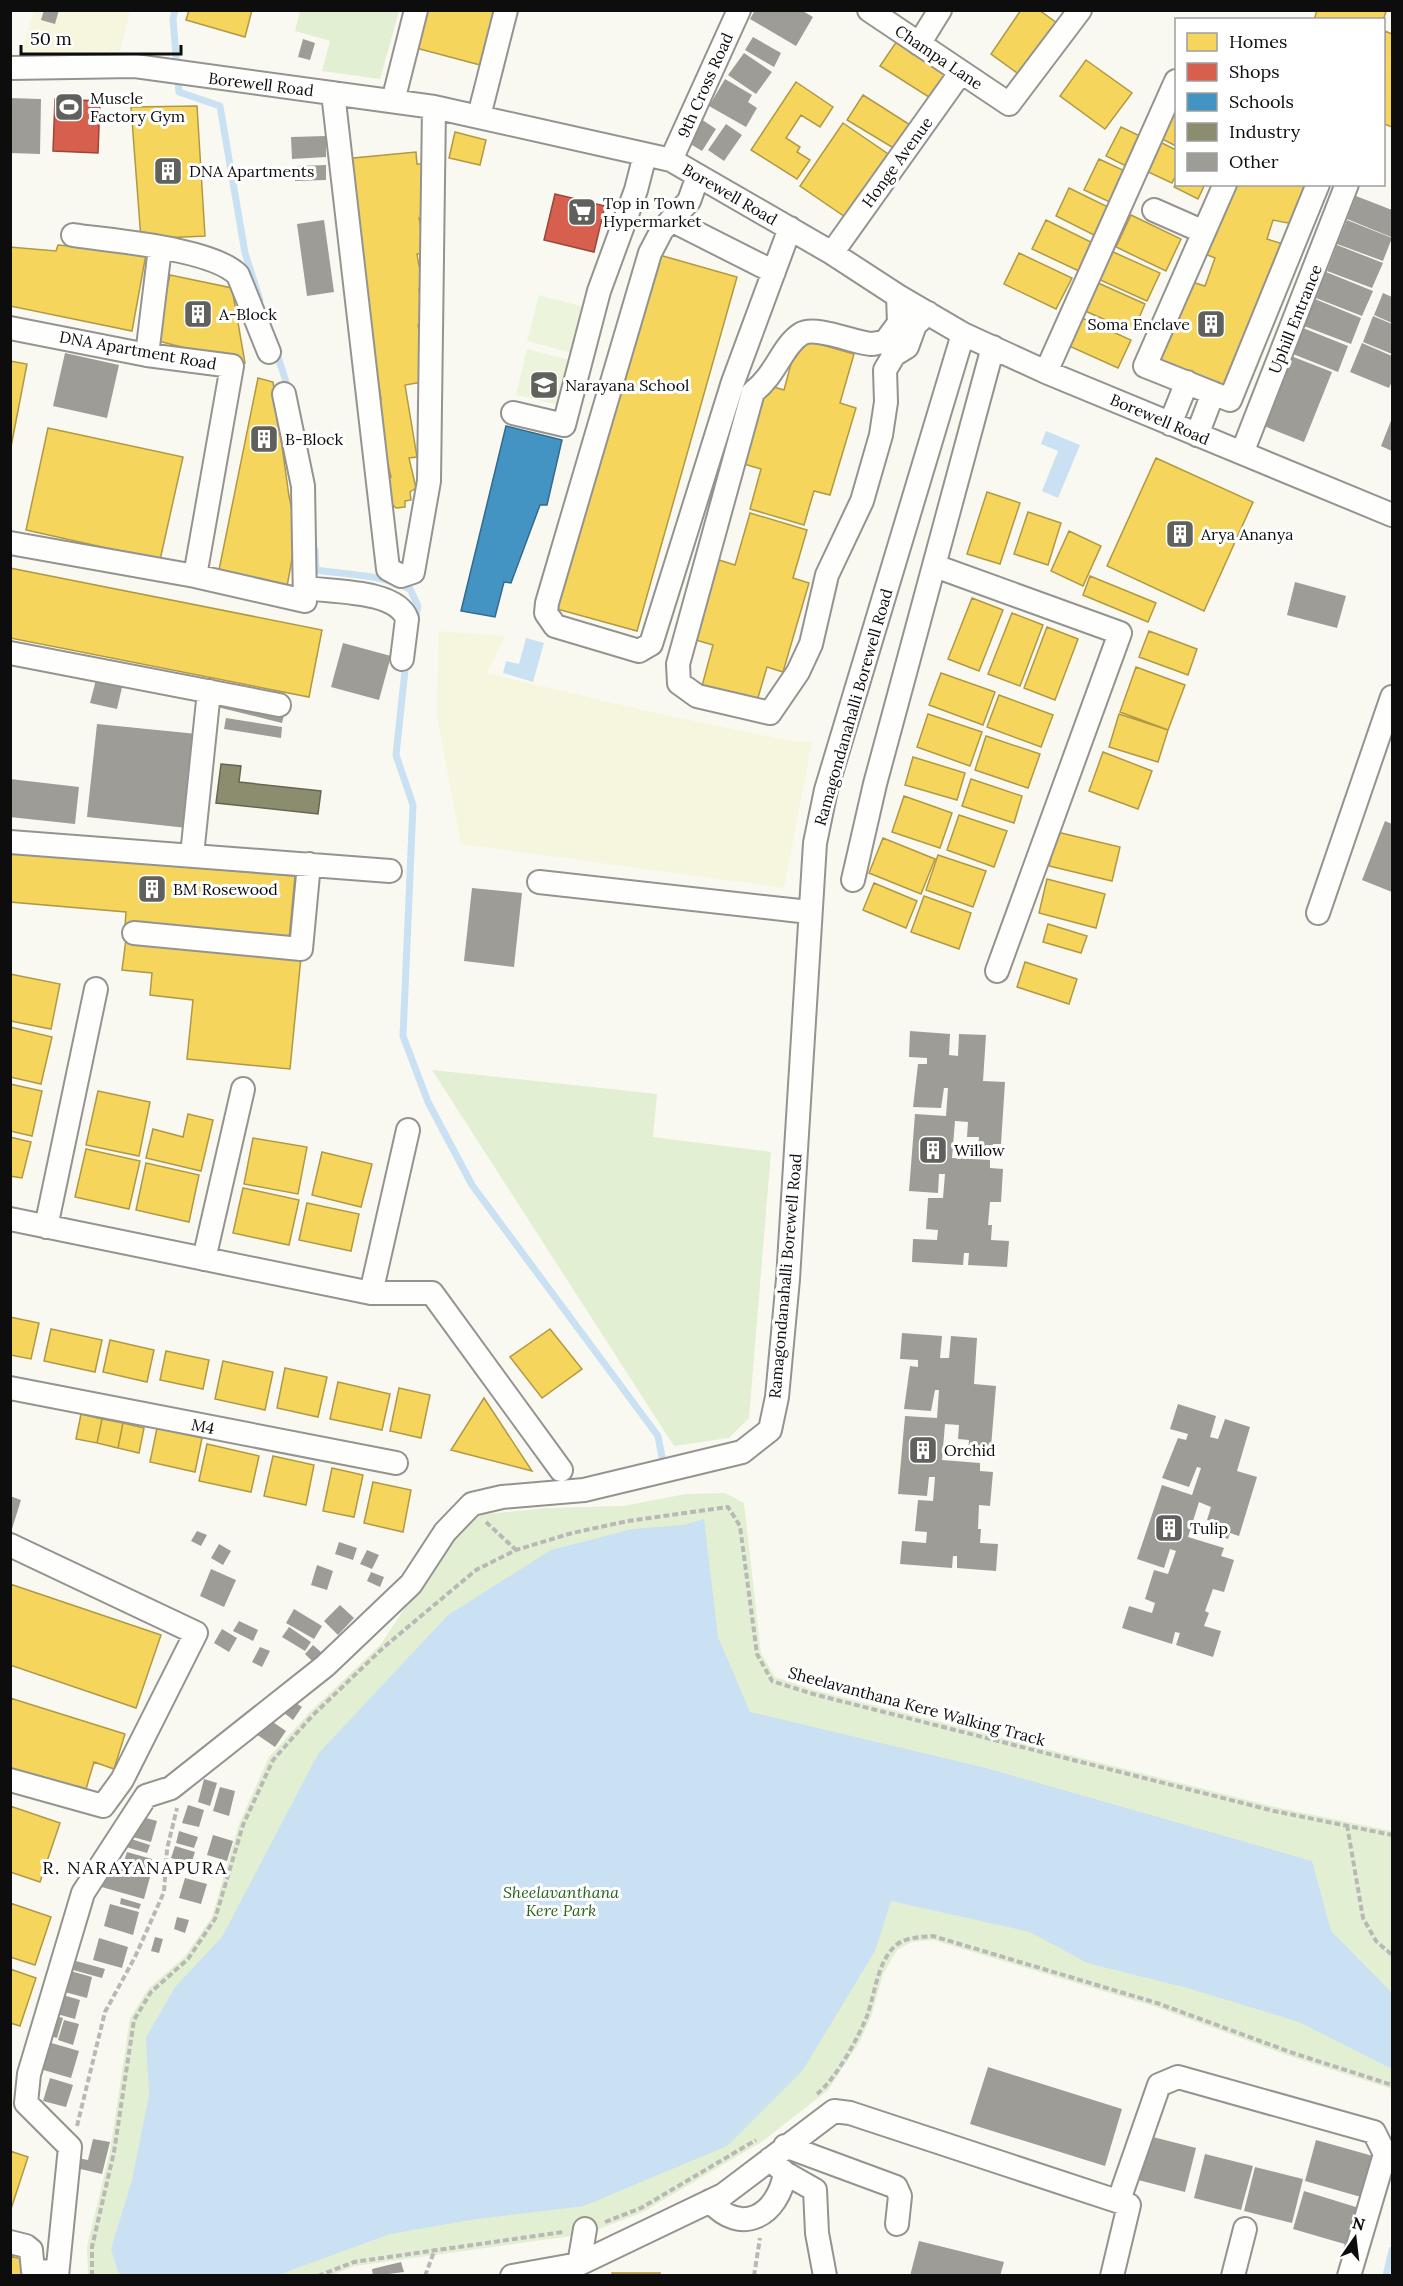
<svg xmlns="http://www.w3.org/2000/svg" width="1403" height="2286" viewBox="0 0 1403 2286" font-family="Lora,serif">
<rect width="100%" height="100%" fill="#faf9f1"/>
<path fill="#f6f6de" d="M34 11H130L120 51H22Z
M438 631 505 636 487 673 656 713 786 740 812 742 784 888 461 844 437 717Z"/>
<path fill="#e2efd2" d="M300 11H399L380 79 322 71 330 41 295 31Z
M432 1070 657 1094 653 1137 771 1152 749 1418 729 1438 674 1446Z
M725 1493 744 1503 761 1653 775 1677 814 1690 1275 1807 1392 1831V2089L1292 2057 1156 2007 933 1940 912 1942 897 1950 883 1974 871 2017 859 2043 828 2090 763 2141 643 2212 586 2234 355 2266 330 2276 88 2275 87 2247 110 2151 130 2018 148 1989 185 1956 212 1917 239 1824 269 1757 309 1713 381 1644 456 1531 479 1515 545 1508 623 1506 686 1494Z"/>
<path fill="#ecf4dc" d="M539 295 588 308 576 354 527 341Z
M527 349 570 360 559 405 516 395Z"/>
<path fill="#c9e1f3" d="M1046 431 1080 445 1058 498 1042 491 1058 451 1041 444Z
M526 638 544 643 533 682 503 673 506 661 519 664Z
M704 1519 718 1637 750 1712 986 1768 1312 1861 1331 1931 1392 1993V2069L1299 2022 1191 1989 1087 1963 1030 1932 891 1901 875 1951 803 2070 727 2146 584 2206 470 2220 390 2234 278 2275H119L111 2249 132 2180 149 2095 146 2038 175 1987 222 1937 318 1754 448 1615 551 1550 633 1529 683 1525Z"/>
<path fill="#f6d55c" stroke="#b09944" stroke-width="1.5" d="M189 10H252L245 37 186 20Z
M426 10H498L484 66 416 48Z
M1021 10H1039L1061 26 1024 78 991 54Z
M1317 10H1380L1386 12 1383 20H1314Z
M1385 31 1392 34V127L1384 124Z
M897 41 948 73 932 99 880 66Z
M1086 60 1132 93 1105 129 1060 96Z
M796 82 833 107 820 127 801 115 786 138 800 147 797 152 810 160 797 179 751 150Z
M863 95 915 128 900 152 847 120Z
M197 106 205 236 141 239 131 107Z
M1176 109V146L1162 139Z
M843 123 894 158 851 221 800 186Z
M1121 127 1142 137 1128 167 1106 156Z
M455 132 486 140 480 165 449 158Z
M1160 142 1176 150V175L1172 183 1146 171Z
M416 152 417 164H422L429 217 419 218 426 253 417 254 419 266H423L427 288 419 289 425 324 418 325 426 372 422 382 405 385 417 457 409 458 416 488 410 492 411 500 405 501V507L396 508 391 503 388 478 391 477 372 400 381 399 343 159Z
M1099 159 1127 172 1112 203 1084 190Z
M1176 183V184H1205L1198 199 1174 187Z
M1229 184H1313L1298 225 1273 220 1267 239 1286 245 1226 396 1151 361 1185 280 1205 286 1215 258 1200 252Z
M1069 188 1108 207 1094 235 1056 216Z
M1131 215 1181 239 1166 271 1116 247Z
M1046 220 1095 244 1081 272 1032 249Z
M58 245 146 254 132 331 10 306V247L56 251Z
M1111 251 1160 273 1147 301 1098 279Z
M1019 253 1072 278 1056 309 1004 284Z
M656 254 737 277 637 631 557 609Z
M170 275 232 288 245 363 154 340Z
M1096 282 1145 304 1133 332 1083 310Z
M1082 318 1131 340 1118 368 1069 346Z
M798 338 854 354 840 403 856 408 830 495 814 491 804 525 750 509 761 469 744 464 767 385 784 390Z
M10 361 27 364 10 452Z
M258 378 273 382 289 496 297 532 286 592 218 575Z
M48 428 183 457 160 560 26 530Z
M1156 458 1253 502 1204 611 1107 566Z
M987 492 1020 503 1000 564 967 554Z
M1028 512 1061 523 1048 565 1014 554Z
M750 513 807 530 793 578 809 583 783 672 767 667 757 701 702 686 713 645 696 640 719 560 735 565Z
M1069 531 1101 546 1083 586 1051 571Z
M10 568 322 630 309 697 10 638Z
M1090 576 1156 603 1148 622 1083 595Z
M972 598 1003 610 979 671 948 659Z
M1012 613 1043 625 1020 686 988 674Z
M1047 627 1078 639 1055 700 1024 688Z
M1149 631 1197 649 1188 675 1139 657Z
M1136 667 1185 685 1168 730 1120 712Z
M941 673 995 692 983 725 929 705Z
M999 695 1053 715 1041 747 987 727Z
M928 714 982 732 970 766 917 747Z
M1119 714 1168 730 1158 762 1109 747Z
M986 736 1040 754 1028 788 975 770Z
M1103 752 1152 771 1138 809 1089 791Z
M913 757 965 773 957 800 905 785Z
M971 779 1022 796 1014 823 962 806Z
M904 796 952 813 940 848 892 832Z
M959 815 1007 831 994 867 947 850Z
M1057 832 1120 847 1112 881 1049 866Z
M883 838 935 859 921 894 869 873Z
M10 853 295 876 289 940 125 927 126 912 10 902Z
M938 855 986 871 973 907 926 890Z
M1047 879 1105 894 1096 928 1039 913Z
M874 883 917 901 906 928 863 910Z
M924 896 971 913 959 949 911 932Z
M1048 924 1087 936 1081 953 1043 942Z
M126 939 301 957 290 1069 187 1059 193 1000 150 995 152 973 122 970Z
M1025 962 1077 979 1069 1004 1017 987Z
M10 974 60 984 51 1029 10 1021Z
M10 1027 52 1037 41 1084 10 1077Z
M10 1084 42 1091 32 1136 10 1131Z
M98 1091 150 1102 139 1156 86 1145Z
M188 1114 213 1120 201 1171 146 1158 153 1129 183 1137Z
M10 1137 31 1142 22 1178 10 1176Z
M253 1138 307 1147 298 1194 244 1184Z
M86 1149 140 1161 129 1209 75 1197Z
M322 1152 372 1164 361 1207 312 1195Z
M146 1163 199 1175 189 1222 136 1210Z
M243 1188 299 1200 289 1245 233 1233Z
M307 1203 359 1214 351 1251 299 1240Z
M10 1317 39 1323 31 1359 10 1355Z
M51 1329 102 1340 95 1372 44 1361Z
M550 1329 582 1369 542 1398 510 1357Z
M110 1340 154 1350 147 1382 103 1372Z
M166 1351 209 1360 203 1389 160 1380Z
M223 1361 273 1372 265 1410 215 1399Z
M285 1368 327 1377 318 1417 277 1408Z
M338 1382 390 1394 382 1430 330 1419Z
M399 1388 430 1395 421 1438 390 1431Z
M484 1398 532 1471 451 1450Z
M81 1414 102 1419 97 1443 76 1439Z
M102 1419 123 1423 118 1448 97 1443Z
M123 1423 144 1428 139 1453 118 1448Z
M157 1428 202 1438 195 1472 150 1462Z
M207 1444 259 1456 251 1492 199 1481Z
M273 1456 314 1465 306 1505 264 1496Z
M332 1468 363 1475 354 1517 323 1511Z
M373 1482 411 1490 403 1532 364 1523Z
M10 1584 161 1635 136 1708 10 1665Z
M10 1698 125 1734 114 1769 94 1762 86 1789 77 1786 74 1795 10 1775Z
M10 1806 60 1823 40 1882 10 1872Z
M10 1903 51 1917 35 1965 10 1957Z
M10 1969 36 1978 20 2026 10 2023Z
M10 2151 28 2157 10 2212Z
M10 2256 25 2260V2276H10Z
M612 2273H660V2276H612Z"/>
<path fill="#d6604d" stroke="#9a473a" stroke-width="1.5" d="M55 99 100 101 98 153 53 151Z
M555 194 605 206 594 252 544 240Z"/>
<path fill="#4393c3" stroke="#336b8c" stroke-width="1.5" d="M506 426 562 440 547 505H540L511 583 504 582 495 617 461 611Z"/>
<path fill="#8c8c6e" stroke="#666651" stroke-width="1.5" d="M221 764 241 766 239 782 321 791 318 814 216 803Z"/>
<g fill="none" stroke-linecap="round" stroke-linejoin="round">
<path stroke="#c9e1f3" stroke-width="7" d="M175 10 173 19 179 92 220 106 245 253 260 300
M276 351 289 391
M315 550 316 570C349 575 380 574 410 589L418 606 415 621
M406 661 396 755 413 805 403 1036 428 1102 472 1185 658 1436 662 1457
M1386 2276 1392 2250"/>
</g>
<path fill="#9d9c97" d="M44 10H59L55 24 41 20Z
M755 10H801L813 17 796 46 750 19Z
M753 37 781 53 774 67 745 50Z
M303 39 315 43 310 60 298 57Z
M744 53 772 72 756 94 728 75Z
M725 79 752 95 748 102 757 108 746 127 709 106Z
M10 98 41 99 40 154 10 153Z
M701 119 716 129 702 151 687 142Z
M726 124 742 135 724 161 708 150Z
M326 136V157L292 159 291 137Z
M326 165V180L295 181V166Z
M1356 196 1392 210 1391 237 1347 219Z
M324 220 334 292 307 296 297 224Z
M1347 220 1392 238 1383 261 1337 244Z
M1337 245 1383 263 1372 288 1327 271Z
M1326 272 1373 291 1362 316 1316 298Z
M1383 293 1392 297V323L1374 315Z
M1315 299 1361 318 1351 344 1304 326Z
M1373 316 1392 324V354L1363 342Z
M1303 328 1348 346 1338 372 1293 354Z
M1362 343 1392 356V381L1389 388 1350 372Z
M65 353 119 365 107 418 53 406Z
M1291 356 1332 372 1304 442 1264 426Z
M1392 418V451L1381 446Z
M1295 582 1346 596 1337 628 1287 615Z
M343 643 391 656 379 700 331 687Z
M97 676 123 683 117 709 90 703Z
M220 695 285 711 282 723 217 707Z
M226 718 282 727 281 738 224 729Z
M97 724 197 734 187 828 87 817Z
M10 779 79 787 75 824 10 817Z
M1385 821 1392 824V892L1362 880Z
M472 888 522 893 514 967 464 961Z
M910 1031 950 1034 949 1055 958 1056 959 1034 986 1035 983 1081 1005 1082 1001 1144H993L992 1150 978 1149 979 1137H967L968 1122 955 1121 952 1158 990 1160V1168L1003 1169 1001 1202H990L988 1225H992L991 1240 1009 1241 1007 1267 968 1265 969 1253H964L963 1265 912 1262 913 1239 937 1240 938 1230 926 1229 928 1198H943L945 1174H939L938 1193 909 1191 915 1114 946 1116 948 1088H944L941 1108 913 1107 918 1064H927V1058L909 1057Z
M902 1333 942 1336 940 1358H949L951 1336 977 1338 974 1384 996 1386 991 1447H983L982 1453 968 1452 969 1440 958 1439 959 1425 945 1424 942 1460 980 1463V1471L993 1472 990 1506 979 1505 978 1529H981L980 1543 998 1544 996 1571 957 1568V1556H953L952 1568 900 1564 902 1541 926 1543 927 1532 915 1531 918 1500 933 1501 935 1477H929L927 1496 898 1494 905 1416 937 1418 939 1390H935L931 1411 904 1409 910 1366 918 1367V1360L900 1359Z
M1178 1404 1216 1416 1210 1437 1218 1439 1225 1419 1250 1427 1237 1471 1257 1477 1239 1536 1230 1533 1228 1539 1215 1535 1218 1524 1207 1520 1211 1507 1199 1502 1188 1537 1224 1548 1221 1556 1234 1560 1224 1592 1213 1589 1205 1611 1209 1613 1204 1626 1221 1631 1213 1657 1176 1645 1180 1633 1175 1632 1172 1644 1122 1628 1129 1606 1152 1613 1155 1603 1145 1599 1154 1570 1168 1574 1176 1551 1170 1549 1164 1568 1137 1559 1162 1485 1192 1495 1201 1468 1197 1467 1189 1487 1162 1478 1178 1438 1186 1440 1188 1434 1170 1429Z
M10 1496 21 1500 11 1532H10Z
M197 1531 207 1535 201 1546 191 1541Z
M339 1542 357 1548 353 1560 335 1554Z
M219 1544 231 1551 223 1565 211 1558Z
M367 1550 379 1555 372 1569 360 1564Z
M317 1565 333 1571 327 1590 311 1585Z
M211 1569 236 1580 224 1607 200 1596Z
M371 1572 384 1577 380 1587 367 1581Z
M340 1605 354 1618 338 1635 324 1621Z
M294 1609 322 1626 314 1639 286 1623Z
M239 1621 258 1630 253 1641 233 1631Z
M289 1627 311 1642 305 1651 282 1637Z
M222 1629 237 1638 229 1652 214 1643Z
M313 1645 322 1653 313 1662 305 1654Z
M260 1647 270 1651 262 1667 252 1662Z
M293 1701 302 1707 293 1720 284 1713Z
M267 1718 286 1731 275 1747 256 1734Z
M204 1779 217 1783 210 1806 198 1802Z
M220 1787 235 1791 229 1816 213 1811Z
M188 1805 204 1810 199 1827 182 1823Z
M135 1815 157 1821 151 1842 129 1836Z
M179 1831 198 1837 194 1848 176 1843Z
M213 1835 233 1841 227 1861 207 1855Z
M128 1838 150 1845 147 1853 126 1847Z
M175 1846 195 1852 191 1864 171 1858Z
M127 1852 152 1859 149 1871 123 1864Z
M104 1864 150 1877 144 1899 98 1886Z
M185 1878 207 1884 201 1904 179 1898Z
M121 1898 141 1904 139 1909 120 1904Z
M110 1904 139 1912 133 1935 104 1926Z
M177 1917 189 1920 185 1933 174 1929Z
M155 1937 163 1939 159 1953 151 1951Z
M99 1938 128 1947 122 1968 93 1960Z
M76 1961 105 1969 102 1978 73 1970Z
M67 1970 92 1977 87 1998 61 1991Z
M63 1995 80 2000 75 2019 57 2014Z
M52 2015 63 2018 57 2038 46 2035Z
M64 2020 79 2024 73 2045 58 2040Z
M48 2042 79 2051 71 2078 40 2069Z
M988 2067 1122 2109 1105 2166 970 2124Z
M50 2078 73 2085 66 2107 43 2101Z
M1149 2136 1196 2148 1185 2192 1138 2180Z
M93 2139 110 2142 102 2174 76 2168 78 2158 88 2160Z
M1316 2140 1373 2156 1361 2197 1305 2181Z
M1205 2154 1253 2166 1241 2210 1194 2198Z
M1255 2167 1303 2179 1292 2223 1244 2211Z
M1304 2191 1359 2208 1348 2245 1293 2229Z
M919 2241 1004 2262 1000 2276H910Z
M401 2262 404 2272 373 2276 372 2269Z"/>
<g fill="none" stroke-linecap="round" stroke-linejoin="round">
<g stroke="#949390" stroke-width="26">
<path id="minor" d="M869 10 1009 104 1080 10
M919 44 940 10
M10 68 135 66 434 107 671 160 832 253 898 296 963 334 1046 372 1392 515
M333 93 388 569 401 576 413 572 429 481 434 107
M393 101 416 10
M479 116 506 10
M671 160 739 10
M698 176 689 201 662 230 650 253 547 603 546 613 555 626 639 651 651 644 733 382 790 228
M1225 184 1145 366 1230 400 1318 184
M1154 210 1204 232
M671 220 774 272
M73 235C112 241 212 248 238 275L269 352
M832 253 961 72
M898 296 899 323 885 342C881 342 875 344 871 344 854 343 816 325 801 334 782 346 776 375 753 392L678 664 679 683 697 696 770 713 798 672 811 644 827 575 862 501 881 435 886 402 885 370 894 355 907 347 915 325 928 313
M10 328 147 355 232 366 195 576
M147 355 160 248
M1046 372 1176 81
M513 413 564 425 599 291 636 190 645 155
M1170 424 1187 382
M1197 435 1213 393
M1242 453 1347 184
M10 543 195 576 305 601 303 486 284 394
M935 566 1120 633 997 971
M305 588C333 592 397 590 407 619L402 659
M10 653 279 705
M10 842 390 871
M192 855 209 691
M853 880 875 784 993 347
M539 882 809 912
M1318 913 1392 697
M134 933 301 949 309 864
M10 1219 371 1293H432L561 1470
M46 1227 96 989
M204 1259 243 1089
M371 1293 408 1130
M10 1388 396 1463
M10 1545 196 1633 122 1780 103 1806 10 1780
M785 2146 896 2187 900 2196 897 2224
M770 2159 785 2173 815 2190 817 2233 825 2276
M1119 2200 1159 2085 1178 2077 1374 2132 1385 2154 1349 2276
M710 2201C742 2237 778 2215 785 2173
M10 2242 26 2246 31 2250 33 2271 57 2272
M579 2264 585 2229
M57 2276 70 2147 26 2103 29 2074 83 1893 146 1796 171 1788 325 1666 411 1584 445 1532 472 1504 502 1497 584 1490 684 1466 742 1452 770 1430 777 1397 788 1279 815 843 826 790 963 334
M512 2276 579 2264 723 2195 834 2111 850 2113 1129 2205 1112 2276
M1233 2276 1245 2229"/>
</g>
<path stroke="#b8b8b6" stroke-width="4" stroke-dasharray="6 3" stroke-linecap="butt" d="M486 1522 516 1550
M1347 1825 1363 1918 1376 1941 1392 1955
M817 2094C836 2079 858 2038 867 2016 875 1994 877 1964 894 1947 904 1937 920 1937 933 1936L1157 2003 1293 2053 1392 2085
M77 2126 105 2012 135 1957 164 1892 167 1849 177 1808
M605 2222 641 2208 756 2140
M92 2276V2247L114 2152 134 2020 151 1992 188 1959 215 1919 243 1825 273 1760 312 1716 384 1647 476 1570 516 1550 572 1533 628 1521 728 1507 740 1526 757 1654 772 1681 813 1694 1274 1811 1392 1835
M318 2276 354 2262 563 2232
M425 2276 435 2249
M754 2276 760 2238"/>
<use href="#minor" stroke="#fefefd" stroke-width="22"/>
</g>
<defs>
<g id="stadium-square" transform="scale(1.5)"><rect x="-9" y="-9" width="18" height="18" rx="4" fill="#60605d" stroke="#fff"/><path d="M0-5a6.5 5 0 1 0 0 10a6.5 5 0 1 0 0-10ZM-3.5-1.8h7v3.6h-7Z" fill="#fff"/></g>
<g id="building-square" transform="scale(1.5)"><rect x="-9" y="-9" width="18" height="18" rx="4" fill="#60605d" stroke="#fff"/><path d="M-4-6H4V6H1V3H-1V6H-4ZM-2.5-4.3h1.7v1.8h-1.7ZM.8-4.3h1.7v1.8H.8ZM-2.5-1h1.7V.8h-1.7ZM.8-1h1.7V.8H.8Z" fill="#fff"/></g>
<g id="supermarket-square" transform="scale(1.5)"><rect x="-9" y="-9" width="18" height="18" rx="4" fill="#60605d" stroke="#fff"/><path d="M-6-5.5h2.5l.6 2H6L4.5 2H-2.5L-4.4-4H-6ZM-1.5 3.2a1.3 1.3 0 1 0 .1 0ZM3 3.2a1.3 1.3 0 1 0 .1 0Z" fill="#fff"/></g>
<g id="school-square" transform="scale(1.5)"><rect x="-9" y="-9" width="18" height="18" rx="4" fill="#60605d" stroke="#fff"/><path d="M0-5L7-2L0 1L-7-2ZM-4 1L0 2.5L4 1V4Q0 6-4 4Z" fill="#fff"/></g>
</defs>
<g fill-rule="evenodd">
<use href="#stadium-square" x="69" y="107"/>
<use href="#building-square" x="168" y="171"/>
<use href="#supermarket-square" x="582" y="212"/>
<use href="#building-square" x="198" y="314"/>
<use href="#building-square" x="1211" y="324"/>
<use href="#school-square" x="544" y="385"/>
<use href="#building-square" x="264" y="439"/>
<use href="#building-square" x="1180" y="534"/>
<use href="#building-square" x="152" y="889"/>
<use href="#building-square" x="933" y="1150"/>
<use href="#building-square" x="923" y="1450"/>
<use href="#building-square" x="1169" y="1528"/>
</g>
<g text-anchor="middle" stroke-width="6" stroke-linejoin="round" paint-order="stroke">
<g font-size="16" fill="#0d0d0d" stroke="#fff">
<text transform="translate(939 57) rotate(34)" y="6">Champa Lane</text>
<text transform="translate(261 84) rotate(7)" y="6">Borewell Road</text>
<text transform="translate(705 85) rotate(-66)" y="6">9th Cross Road</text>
<text transform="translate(897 162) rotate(-54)" y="6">Honge Avenue</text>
<text transform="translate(730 194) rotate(30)" y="6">Borewell Road</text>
<text transform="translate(1295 319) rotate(-68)" y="6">Uphill Entrance</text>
<text transform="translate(138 350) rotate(10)" y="6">DNA Apartment Road</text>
<text transform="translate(1160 419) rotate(23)" y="6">Borewell Road</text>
<text transform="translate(853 707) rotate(-74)" y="6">Ramagondanahalli Borewell Road</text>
<text transform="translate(785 1276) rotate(-85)" y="6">Ramagondanahalli Borewell Road</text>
<text transform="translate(203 1426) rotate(11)" y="6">M4</text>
<text transform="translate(917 1706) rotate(15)" y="6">Sheelavanthana Kere Walking Track</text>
</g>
<g font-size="16" fill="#0d0d0d" stroke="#fff" text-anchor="start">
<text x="90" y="104">Muscle<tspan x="90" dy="18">Factory Gym</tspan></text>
<text x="189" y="177">DNA Apartments</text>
<text x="603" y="209">Top in Town<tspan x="603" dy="18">Hypermarket</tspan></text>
<text x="219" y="320">A-Block</text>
<text x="1190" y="330" text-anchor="end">Soma Enclave</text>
<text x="565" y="391">Narayana School</text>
<text x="285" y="445">B-Block</text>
<text x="1201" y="540">Arya Ananya</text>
<text x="173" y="895">BM Rosewood</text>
<text x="954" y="1156">Willow</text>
<text x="944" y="1456">Orchid</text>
<text x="1190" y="1534">Tulip</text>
</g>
<g font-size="16" font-style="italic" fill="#29621f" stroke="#fff">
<text x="561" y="1898">Sheelavanthana<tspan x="561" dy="18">Kere Park</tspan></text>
</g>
<g font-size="18" letter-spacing="1.5" fill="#0d0d0d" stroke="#fff">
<text x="135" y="1874">R. NARAYANAPURA</text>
</g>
</g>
<rect width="1403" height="2286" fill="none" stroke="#0d0d0d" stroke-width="24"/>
<rect x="1175" y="18" width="210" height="168" fill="#ffffff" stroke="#9e9e9e" stroke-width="1.5"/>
<rect x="1187" y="33" width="30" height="18" fill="#f6d55c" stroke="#9e9e9e" stroke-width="1.5"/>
<text x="1229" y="48" font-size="18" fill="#0d0d0d">Homes</text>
<rect x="1187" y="63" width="30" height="18" fill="#d6604d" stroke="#9e9e9e" stroke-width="1.5"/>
<text x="1229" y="78" font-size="18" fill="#0d0d0d">Shops</text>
<rect x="1187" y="93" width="30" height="18" fill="#4393c3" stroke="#9e9e9e" stroke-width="1.5"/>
<text x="1229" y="108" font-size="18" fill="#0d0d0d">Schools</text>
<rect x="1187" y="123" width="30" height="18" fill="#8c8c6e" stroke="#9e9e9e" stroke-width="1.5"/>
<text x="1229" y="138" font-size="18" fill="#0d0d0d">Industry</text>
<rect x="1187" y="153" width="30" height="18" fill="#9d9c97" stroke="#9e9e9e" stroke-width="1.5"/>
<text x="1229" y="168" font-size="18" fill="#0d0d0d">Other</text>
<g transform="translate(1355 2238) rotate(14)" stroke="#ffffff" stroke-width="4.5" paint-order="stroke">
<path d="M0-4.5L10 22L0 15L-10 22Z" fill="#0d0d0d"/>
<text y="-9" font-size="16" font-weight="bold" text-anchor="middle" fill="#0d0d0d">N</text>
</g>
<path d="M21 45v9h160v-9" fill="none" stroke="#0d0d0d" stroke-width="3"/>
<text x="30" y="45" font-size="18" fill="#0d0d0d" stroke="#ffffff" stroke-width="4.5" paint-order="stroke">50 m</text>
</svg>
